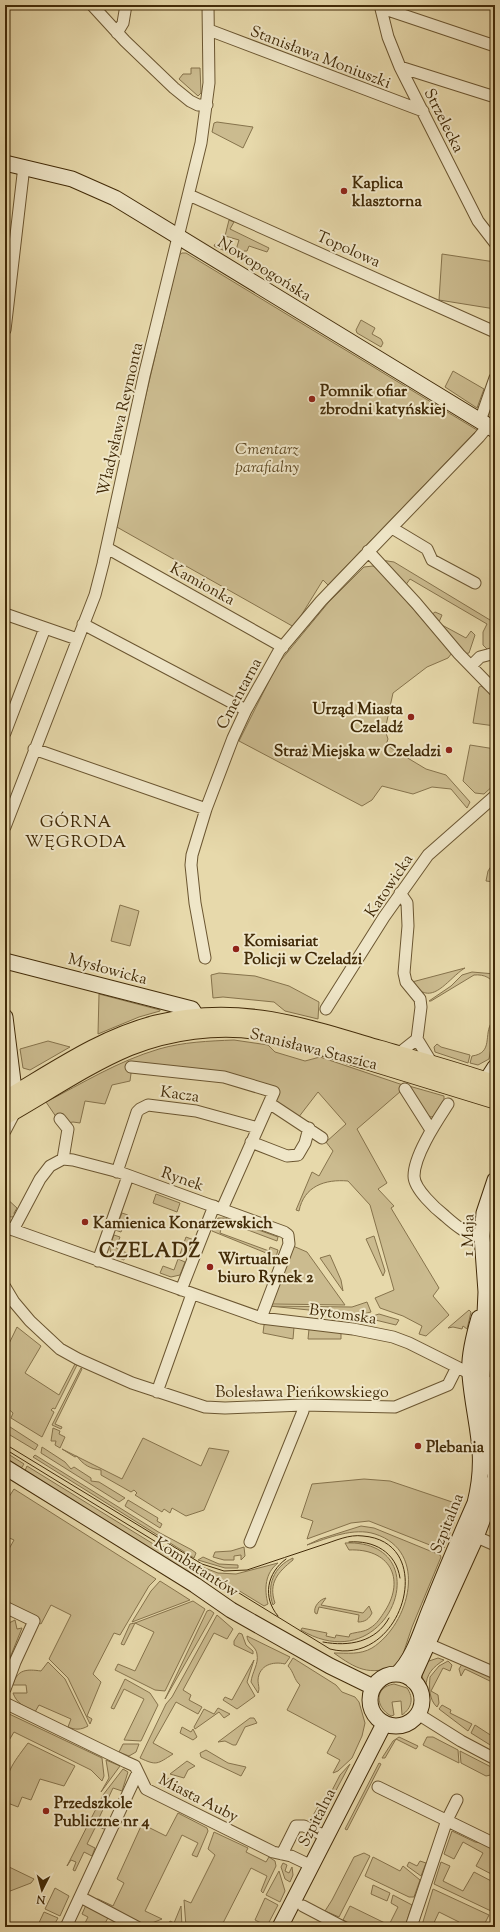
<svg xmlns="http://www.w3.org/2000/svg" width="500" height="1932" viewBox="0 0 500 1932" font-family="'Sorts Mill Goudy',serif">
<rect width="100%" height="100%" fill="#e7d9ab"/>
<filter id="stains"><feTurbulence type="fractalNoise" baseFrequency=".005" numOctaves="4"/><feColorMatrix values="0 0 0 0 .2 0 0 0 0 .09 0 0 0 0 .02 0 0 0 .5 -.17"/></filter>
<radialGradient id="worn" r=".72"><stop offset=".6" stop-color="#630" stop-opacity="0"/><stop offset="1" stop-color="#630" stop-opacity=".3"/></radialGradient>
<path fill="#cbbb8f" stroke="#86734c" d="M191 68H200L201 93 198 96 179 79 183 74H191Z
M217 122 253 127 243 148 212 132 214 123Z
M229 220 234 222 230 229 269 248 267 252 249 246 247 251H244L242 257 255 262 254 264 214 246 215 244 236 250 239 240 225 236Z
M182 253H186L477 430 328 585 323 580 294 627 115 526 179 255Z
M442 254 495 262V309L439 300Z
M257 263 287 281 290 292 278 277 256 266Z
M361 320 375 328 372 334 381 339 383 343 381 347 357 333 356 330Z
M453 371 484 389 477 408 445 387Z
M381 560 394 562 495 623V648L488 650 483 645V632L487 624 410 579 405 586Z
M373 566 377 568 452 653 448 658 427 667 393 693 385 730 388 739 386 745 426 769 446 775 470 802 467 808 451 789 432 787 413 794 382 786 372 800 362 806 239 741 277 665 328 603 364 567Z
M435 612 442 615 439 622 442 625 466 638 471 631 475 635 469 653 464 654 431 615Z
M481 686 495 697V726L473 723 479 687Z
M470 745 495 749V784L484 794 475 793 463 781Z
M492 865 495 867 494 882 486 881 488 871Z
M120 905 139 911 130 946 111 941Z
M465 968C448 978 431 1010 412 982Z
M472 972 495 974V989C494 978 484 974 474 975L431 1001H429L451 986 462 975Z
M219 973 255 976 289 986 319 1002 318 1019 285 1011 274 1002 223 997 213 998 211 975Z
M99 994 160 1010V1011L139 1017 98 1034Z
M492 1022 495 1026 489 1059 478 1065 470 1063 472 1056C494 1053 483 1034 492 1022Z
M234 1040 268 1045 275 1052 305 1061 320 1057 403 1085 401 1091 357 1129 387 1183 378 1189 394 1206 391 1208 439 1288 433 1296 449 1315 426 1336 419 1334 422 1326 403 1316 380 1308 375 1298 394 1290 370 1205 348 1181C325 1179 304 1186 299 1211L296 1210 312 1172 319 1176 333 1151 326 1142 346 1124 318 1092 298 1118 273 1102 277 1091 132 1066 130 1081 112 1085 105 1104 85 1101 80 1123 73 1122 61 1124 46 1102C83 1083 118 1061 159 1049 183 1042 209 1041 234 1040Z
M48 1041 70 1047 30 1070 23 1068 20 1049Z
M437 1044 441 1047 470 1055 468 1063 435 1052 434 1047Z
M409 1086 444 1096V1100L434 1116 431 1117 427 1115Z
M156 1194 180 1203 177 1212 153 1203Z
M5 1197 17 1208 14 1213 15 1216 12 1217 5 1216Z
M122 1213 128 1215 121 1232 115 1230Z
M218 1218H225L278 1237 277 1241 224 1221 222 1227 215 1224Z
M214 1226 221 1229 220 1233 269 1251 270 1247 278 1250 276 1257 212 1231Z
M114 1235 120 1237 116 1248 127 1253 124 1260C107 1254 108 1251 114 1235Z
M374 1236 385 1271 383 1276 366 1239Z
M186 1237 194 1240 188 1256 180 1254Z
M293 1246 307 1252 345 1305 272 1304Z
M330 1255 341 1280 343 1291 320 1258Z
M178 1259 185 1262 180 1275 171 1277 160 1273 163 1266 174 1270Z
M367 1302 371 1312 359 1315 269 1306 352 1307Z
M469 1310 471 1312 467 1329 463 1326 462 1329 453 1327 448 1328Z
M379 1314 399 1320 396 1325 367 1318Z
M266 1324 294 1327 293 1339 263 1333 264 1325Z
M17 1327 41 1346 25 1373 59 1395 75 1364 77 1365 55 1409 53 1408 51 1410 54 1412 42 1437 11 1418 13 1413 5 1406V1352Z
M309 1329 341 1332V1339H308Z
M81 1368 82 1369 55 1424 62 1427 61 1429 52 1425Z
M7 1425 38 1445 35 1450 5 1432Z
M53 1428 60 1431 59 1434 65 1437 60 1448 55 1445 56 1441H51Z
M143 1438 201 1466 209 1448 229 1451 204 1510 186 1516 172 1508 170 1513 164 1509 162 1512 135 1495 137 1493 134 1490 131 1492 101 1475V1470C91 1469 83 1465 77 1456L75 1457 62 1449 122 1479Z
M42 1447 65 1462 71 1469 74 1467 91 1478V1481L99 1482 125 1498 119 1502 41 1453Z
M5 1452 24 1464 20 1470 5 1461Z
M35 1455 160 1533 192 1550 196 1553 194 1558 33 1457Z
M27 1466 189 1566 188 1571 196 1576 197 1580 24 1473Z
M364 1479 390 1481 461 1505 444 1548 440 1549 369 1521 351 1523 307 1539 313 1521 301 1517 312 1484Z
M14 1489 156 1579 149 1586 120 1635 114 1633 93 1674 101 1682 87 1716 92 1719 90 1724 68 1678 49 1659 71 1615 51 1605 41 1624 37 1622 38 1617 5 1602V1556L14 1540 5 1536V1503Z
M128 1500 158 1518 157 1521 162 1524 160 1528 125 1506Z
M361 1526 374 1528 440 1555 441 1557 412 1627 403 1654 396 1666C369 1676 356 1669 334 1653 347 1653 360 1655 372 1648 410 1624 429 1551 375 1534 354 1527 328 1538 307 1545L320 1539Z
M345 1543C442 1539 390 1683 301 1630L302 1628 327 1633 326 1636 335 1638 336 1635 349 1637 350 1634C356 1632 365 1632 370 1628 377 1624 381 1617 385 1611 406 1578 389 1548 349 1550Z
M244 1547 245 1556 241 1560V1555L234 1556V1560H224L213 1557 215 1552 231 1551Z
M203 1557 219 1564 238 1565V1568H225L198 1560Z
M293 1558V1560C278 1572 268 1583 275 1603L273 1605C266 1586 274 1566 293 1558Z
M278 1563C265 1573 264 1589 268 1604L264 1606 197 1565 218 1573 236 1574Z
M160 1581 190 1600 132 1622 151 1591Z
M326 1598 321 1605 363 1613 369 1606 372 1613C369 1619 365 1622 358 1622L359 1615 319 1607 317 1614 315 1613C313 1607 320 1599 326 1598Z
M193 1601 205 1609 165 1691 155 1690 115 1670 118 1664 135 1671 154 1632 135 1623 124 1645 121 1644 130 1624 135 1623Z
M5 1610 13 1614 7 1620 9 1623 15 1620 17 1629 22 1628 5 1670Z
M210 1610 214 1613 165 1699 207 1611Z
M217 1615 233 1629 227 1639 214 1633 183 1690 191 1695 189 1700 202 1707 198 1714 176 1702 153 1743 173 1754C157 1764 157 1766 140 1758L166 1704 172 1697Z
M239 1633 242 1634 246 1645 253 1651V1654L234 1645V1641Z
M247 1636 290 1657 285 1664C273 1661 259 1665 258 1680 258 1685 260 1688 258 1693L251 1682C252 1672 259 1664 257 1654 256 1646 247 1644 247 1636Z
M293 1658 336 1685 342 1692 355 1697 359 1702 365 1723 362 1736 352 1758 338 1771 333 1773 340 1760 327 1753 336 1736 287 1710 300 1685C294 1680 294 1672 288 1666Z
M438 1658 444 1660C433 1667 426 1674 426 1687L422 1676 426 1662Z
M254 1660 247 1682 255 1696 237 1709 223 1700 225 1697 232 1700Z
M448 1661 452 1665 450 1671 443 1668 431 1691 438 1695 439 1703 437 1707C429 1700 429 1687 430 1677L439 1666Z
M48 1662 65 1679 88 1726C81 1730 75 1730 68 1727L71 1719 39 1705 35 1712C25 1707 17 1704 13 1693H27L26 1685H13C17 1669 27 1669 41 1671Z
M462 1664 494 1678 492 1682 465 1669 461 1676 459 1669Z
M125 1679 150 1693 158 1705 141 1741 124 1740 144 1699 124 1689 114 1709 111 1708Z
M394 1684 407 1688C414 1698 412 1708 402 1715L401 1701 392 1702 394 1715 391 1716C375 1707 374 1687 394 1684Z
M442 1705 451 1710 450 1713 472 1724 468 1731 439 1709Z
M218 1708 230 1714 224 1718 219 1712 195 1729 194 1727 204 1709 214 1714Z
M5 1712 102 1758 104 1776 102 1781 91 1770 14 1732 5 1747Z
M250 1718H254L257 1723 245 1727 236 1745H233L225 1741 218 1742Z
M475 1725 495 1738V1748L471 1733Z
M182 1727 191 1732 193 1729 197 1737 193 1740 180 1733Z
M399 1737 418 1746 416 1749 396 1739 385 1758H382L393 1741Z
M427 1737H433L458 1750 459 1763 423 1745Z
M28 1743 75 1766 64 1786 40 1779 31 1800 22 1797 18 1807 5 1802C5 1772 11 1766 28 1743Z
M123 1744H139L136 1752 129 1756 119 1752Z
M206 1750 228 1763 246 1767 241 1776 201 1757 200 1753Z
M460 1751 495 1769V1774L486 1776 461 1763Z
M106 1760 120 1766 101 1792 109 1778Z
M187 1761 195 1766 188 1770 184 1778 170 1774Z
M379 1763 381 1764 347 1830 345 1829Z
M350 1764 324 1813 317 1819H311L319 1805 327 1800 340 1775Z
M123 1769 128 1772 122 1791 113 1788 99 1818 107 1823 104 1829 96 1826 87 1844 95 1848 92 1856 84 1852 75 1871 73 1870 76 1862 71 1860 67 1866 103 1795Z
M169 1778 179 1786 176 1793 160 1785Z
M178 1813 207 1828 208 1831 197 1857 192 1855 198 1843 182 1835 145 1911 162 1919 142 1927 91 1901 98 1899 113 1906 124 1883 117 1879 142 1824 166 1836Z
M452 1831 475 1842 495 1845 493 1850 495 1853V1876L476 1866 483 1853 463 1842 454 1859 444 1854Z
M214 1832 248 1848 246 1852 266 1862 269 1857 275 1861 276 1866 263 1893 261 1891 267 1876 251 1868 221 1927H186L184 1900 191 1903 215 1855 208 1849Z
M364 1853 370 1856 339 1917 325 1911 332 1900 354 1857Z
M373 1857 400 1871 403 1866 420 1880 414 1897H409L365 1876Z
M420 1861 426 1863 421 1876 407 1866 409 1862 417 1866Z
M441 1862 450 1866 443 1881 463 1891 474 1872 495 1883V1903L491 1911 434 1884Z
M283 1863 287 1865 285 1871 289 1873 292 1867 293 1875 290 1882 285 1879 281 1867Z
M5 1865 34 1879 31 1883 5 1893Z
M279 1871 285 1891 280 1902 266 1895Z
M373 1885 390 1893 387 1901 371 1894Z
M55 1888 69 1896 60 1916 45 1909Z
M433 1889 489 1915 483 1927H457L459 1922 439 1912 432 1927 422 1925Z
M393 1895 412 1905 405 1927H357L343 1920 350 1906 389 1925 398 1907 391 1903Z
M265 1898 278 1905 267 1926 255 1920Z
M86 1905 109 1916 103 1927H83L88 1917 82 1914Z
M181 1906 182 1927H167L170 1921 174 1923Z
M44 1912 58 1918 53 1927H37Z"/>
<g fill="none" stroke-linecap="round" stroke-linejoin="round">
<g stroke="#6b5631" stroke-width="13">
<path id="street" d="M92 5 125 41 174 88 190 101 198 105H207
M380 5 388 37 400 67 478 221 495 243
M382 8 495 46
M209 30 423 111
M117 33 123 23 126 5
M400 67 495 97
M189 195 495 332
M5 330 24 166
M480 421 495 378
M392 528 427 549 432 560 475 583
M107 548 283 647
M368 551 416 603 459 654 495 691
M5 614 77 639
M83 624 246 710
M471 666 480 657 495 653
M5 733 45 628
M34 749 206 809
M5 827 95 595 103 564 144 376 201 143 209 83 208 5
M400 893 407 903 408 926 404 973 406 982 420 999 421 1007 417 1039 433 1065
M205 958 195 903 191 865 192 855 206 809 233 738 246 710 279 651 321 601 479 437 488 426
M326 1009 384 917 428 855 495 796
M398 1054 417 1039
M131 1067 224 1077 274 1092 222 1209
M405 1089 431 1130
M269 1103 322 1138
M448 1104C437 1121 414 1155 414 1176 414 1189 436 1209 445 1216 455 1225 468 1236 482 1236
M60 1119 68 1129 63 1159
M5 1131 16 1110
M251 1142 287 1156 298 1155 305 1143 309 1128
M117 1172 137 1112 140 1109 148 1105 196 1111 258 1128
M5 1227 261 1318 353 1329 393 1337 409 1343 495 1386
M13 1230 40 1179 50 1166 63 1159 73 1160 119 1172 284 1232 288 1235 289 1244 261 1318
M98 1261 128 1176
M5 1287 14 1302 30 1321 60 1349 78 1359 132 1383 205 1407 225 1408 303 1405 395 1407 448 1385 457 1367
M181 1290 214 1206
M157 1392 192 1294
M470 1534 495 1545
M250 1542 303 1411V1405
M5 1607 34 1621 15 1662 5 1689
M428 1644 495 1673
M5 1703 126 1762 135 1766 146 1789 273 1852 291 1856 312 1866
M418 1714 461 1741 495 1759
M378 1787 495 1844
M282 1854 296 1826H304L327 1837
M86 1900 137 1927
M303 1906 343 1927
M66 1927 137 1774
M411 1927 447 1820 457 1800"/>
</g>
<g stroke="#422b08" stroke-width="17">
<path id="secondary" d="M5 163 72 179 115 198 495 430
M5 961 192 1009 197 1017
M5 1017 16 1106
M486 1081 495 1067
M5 1467 195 1585 231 1610 330 1666 373 1687
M370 1700a26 26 0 1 1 52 0a26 26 0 1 1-52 0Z
M397 1674C414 1659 422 1628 431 1607 445 1572 460 1537 475 1503 488 1452 474 1424 470 1375 468 1357 474 1335 479 1318
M413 1681 414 1674 476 1537 488 1505 495 1477 494 1446 482 1380 486 1292 482 1236 484 1213 495 1180
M280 1927 384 1724"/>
</g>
<g stroke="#422b08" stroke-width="19">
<path id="primary" d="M5 1100C53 1072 101 1038 156 1024 239 1004 301 1026 379 1049 417 1060 457 1071 495 1084
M5 1116C46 1093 86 1065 129 1047 169 1031 218 1024 260 1031 297 1037 332 1050 368 1061 410 1074 453 1087 495 1100"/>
</g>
<use href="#street" stroke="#efe6c8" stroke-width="11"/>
<use href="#secondary" stroke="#efe6c8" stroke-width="15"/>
<use href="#primary" stroke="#e7d9ab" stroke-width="17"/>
<path stroke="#422b08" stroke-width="1" d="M5 1444 202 1564 224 1571 247 1570C272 1562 297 1553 322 1545 335 1541 349 1534 363 1536 439 1542 403 1668 330 1649L5 1449
M349 1542C374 1540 396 1552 400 1578
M278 1616C262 1597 267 1573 286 1559
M323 1642C349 1647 376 1642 389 1618"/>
</g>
<g fill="#8f2418" stroke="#efe6c8" stroke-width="1.5">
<circle cx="344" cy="191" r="4"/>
<circle cx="312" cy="399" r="4"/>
<circle cx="411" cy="717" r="4"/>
<circle cx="449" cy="750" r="4"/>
<circle cx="236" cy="949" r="4"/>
<circle cx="85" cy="1222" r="4"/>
<circle cx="210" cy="1267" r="4"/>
<circle cx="418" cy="1446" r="4"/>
<circle cx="46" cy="1811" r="4"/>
</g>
<g text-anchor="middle" stroke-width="4" stroke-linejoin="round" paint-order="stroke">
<g font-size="16" fill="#422b08" stroke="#efe6c8">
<text transform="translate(321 56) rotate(21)" y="6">Stanisława Moniuszki</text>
<text transform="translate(445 120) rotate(63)" y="6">Strzelecka</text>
<text transform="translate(349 248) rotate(24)" y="6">Topolowa</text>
<text transform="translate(265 268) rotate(32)" y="6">Nowopogońska</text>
<text transform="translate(119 419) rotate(-77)" y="6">Władysława Reymonta</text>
<text transform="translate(203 583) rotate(29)" y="6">Kamionka</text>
<text transform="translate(238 693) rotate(-62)" y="6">Cmentarna</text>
<text transform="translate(388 885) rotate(-56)" y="6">Katowicka</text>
<text transform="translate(108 968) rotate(15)" y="6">Mysłowicka</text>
<text transform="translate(314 1048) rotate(14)" y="6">Stanisława Staszica</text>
<text transform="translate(180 1093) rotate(8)" y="6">Kacza</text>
<text transform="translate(183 1178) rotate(19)" y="6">Rynek</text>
<text transform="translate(467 1235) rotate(-89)" y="6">1 Maja</text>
<text transform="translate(343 1313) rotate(8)" y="6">Bytomska</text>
<text x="302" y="1397">Bolesława Pieńkowskiego</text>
<text transform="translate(446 1523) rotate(-68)" y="6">Szpitalna</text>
<text transform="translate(197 1566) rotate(33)" y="6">Kombatantów</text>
<text transform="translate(199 1797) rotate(27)" y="6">Miasta Auby</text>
<text transform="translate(316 1817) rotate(-63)" y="6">Szpitalna</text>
</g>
<g font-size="16" font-weight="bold" fill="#422b08" stroke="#efe6c8" text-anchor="start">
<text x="352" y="188">Kaplica<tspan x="352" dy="18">klasztorna</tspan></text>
<text x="320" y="396">Pomnik ofiar<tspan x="320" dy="18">zbrodni katyńskiej</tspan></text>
<text x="403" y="714" text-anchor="end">Urząd Miasta<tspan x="403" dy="18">Czeladź</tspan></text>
<text x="441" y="756" text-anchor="end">Straż Miejska w Czeladzi</text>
<text x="244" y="946">Komisariat<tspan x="244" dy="18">Policji w Czeladzi</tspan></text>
<text x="93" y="1228">Kamienica Konarzewskich</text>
<text x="218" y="1264">Wirtualne<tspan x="218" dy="18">biuro Rynek 2</tspan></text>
<text x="426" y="1452">Plebania</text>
<text x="54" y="1808">Przedszkole<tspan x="54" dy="18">Publiczne nr 4</tspan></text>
</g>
<g font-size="16" font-style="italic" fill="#5d4823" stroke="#efe6c8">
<text x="267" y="454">Cmentarz<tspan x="267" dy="18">parafialny</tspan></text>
</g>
<g font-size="17" letter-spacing="1" fill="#422b08" stroke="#efe6c8">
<text x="76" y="827">GÓRNA<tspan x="76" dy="20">WĘGRODA</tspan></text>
</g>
<g font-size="20" font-weight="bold" letter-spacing="1" fill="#422b08" stroke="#efe6c8">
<text x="150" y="1257">CZELADŹ</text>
</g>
</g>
<rect width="500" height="1932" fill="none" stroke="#e7d9ab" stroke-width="20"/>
<rect x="6" y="6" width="488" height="1920" fill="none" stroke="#422b08" stroke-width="2"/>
<rect x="10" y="10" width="480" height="1912" fill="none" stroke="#422b08"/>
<g transform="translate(42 1890) rotate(186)" stroke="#efe6c8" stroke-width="3" paint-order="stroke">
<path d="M0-3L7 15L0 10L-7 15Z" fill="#422b08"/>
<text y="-6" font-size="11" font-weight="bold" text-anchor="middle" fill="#422b08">N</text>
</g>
<rect width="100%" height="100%" filter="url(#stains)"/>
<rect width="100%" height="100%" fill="url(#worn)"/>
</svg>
